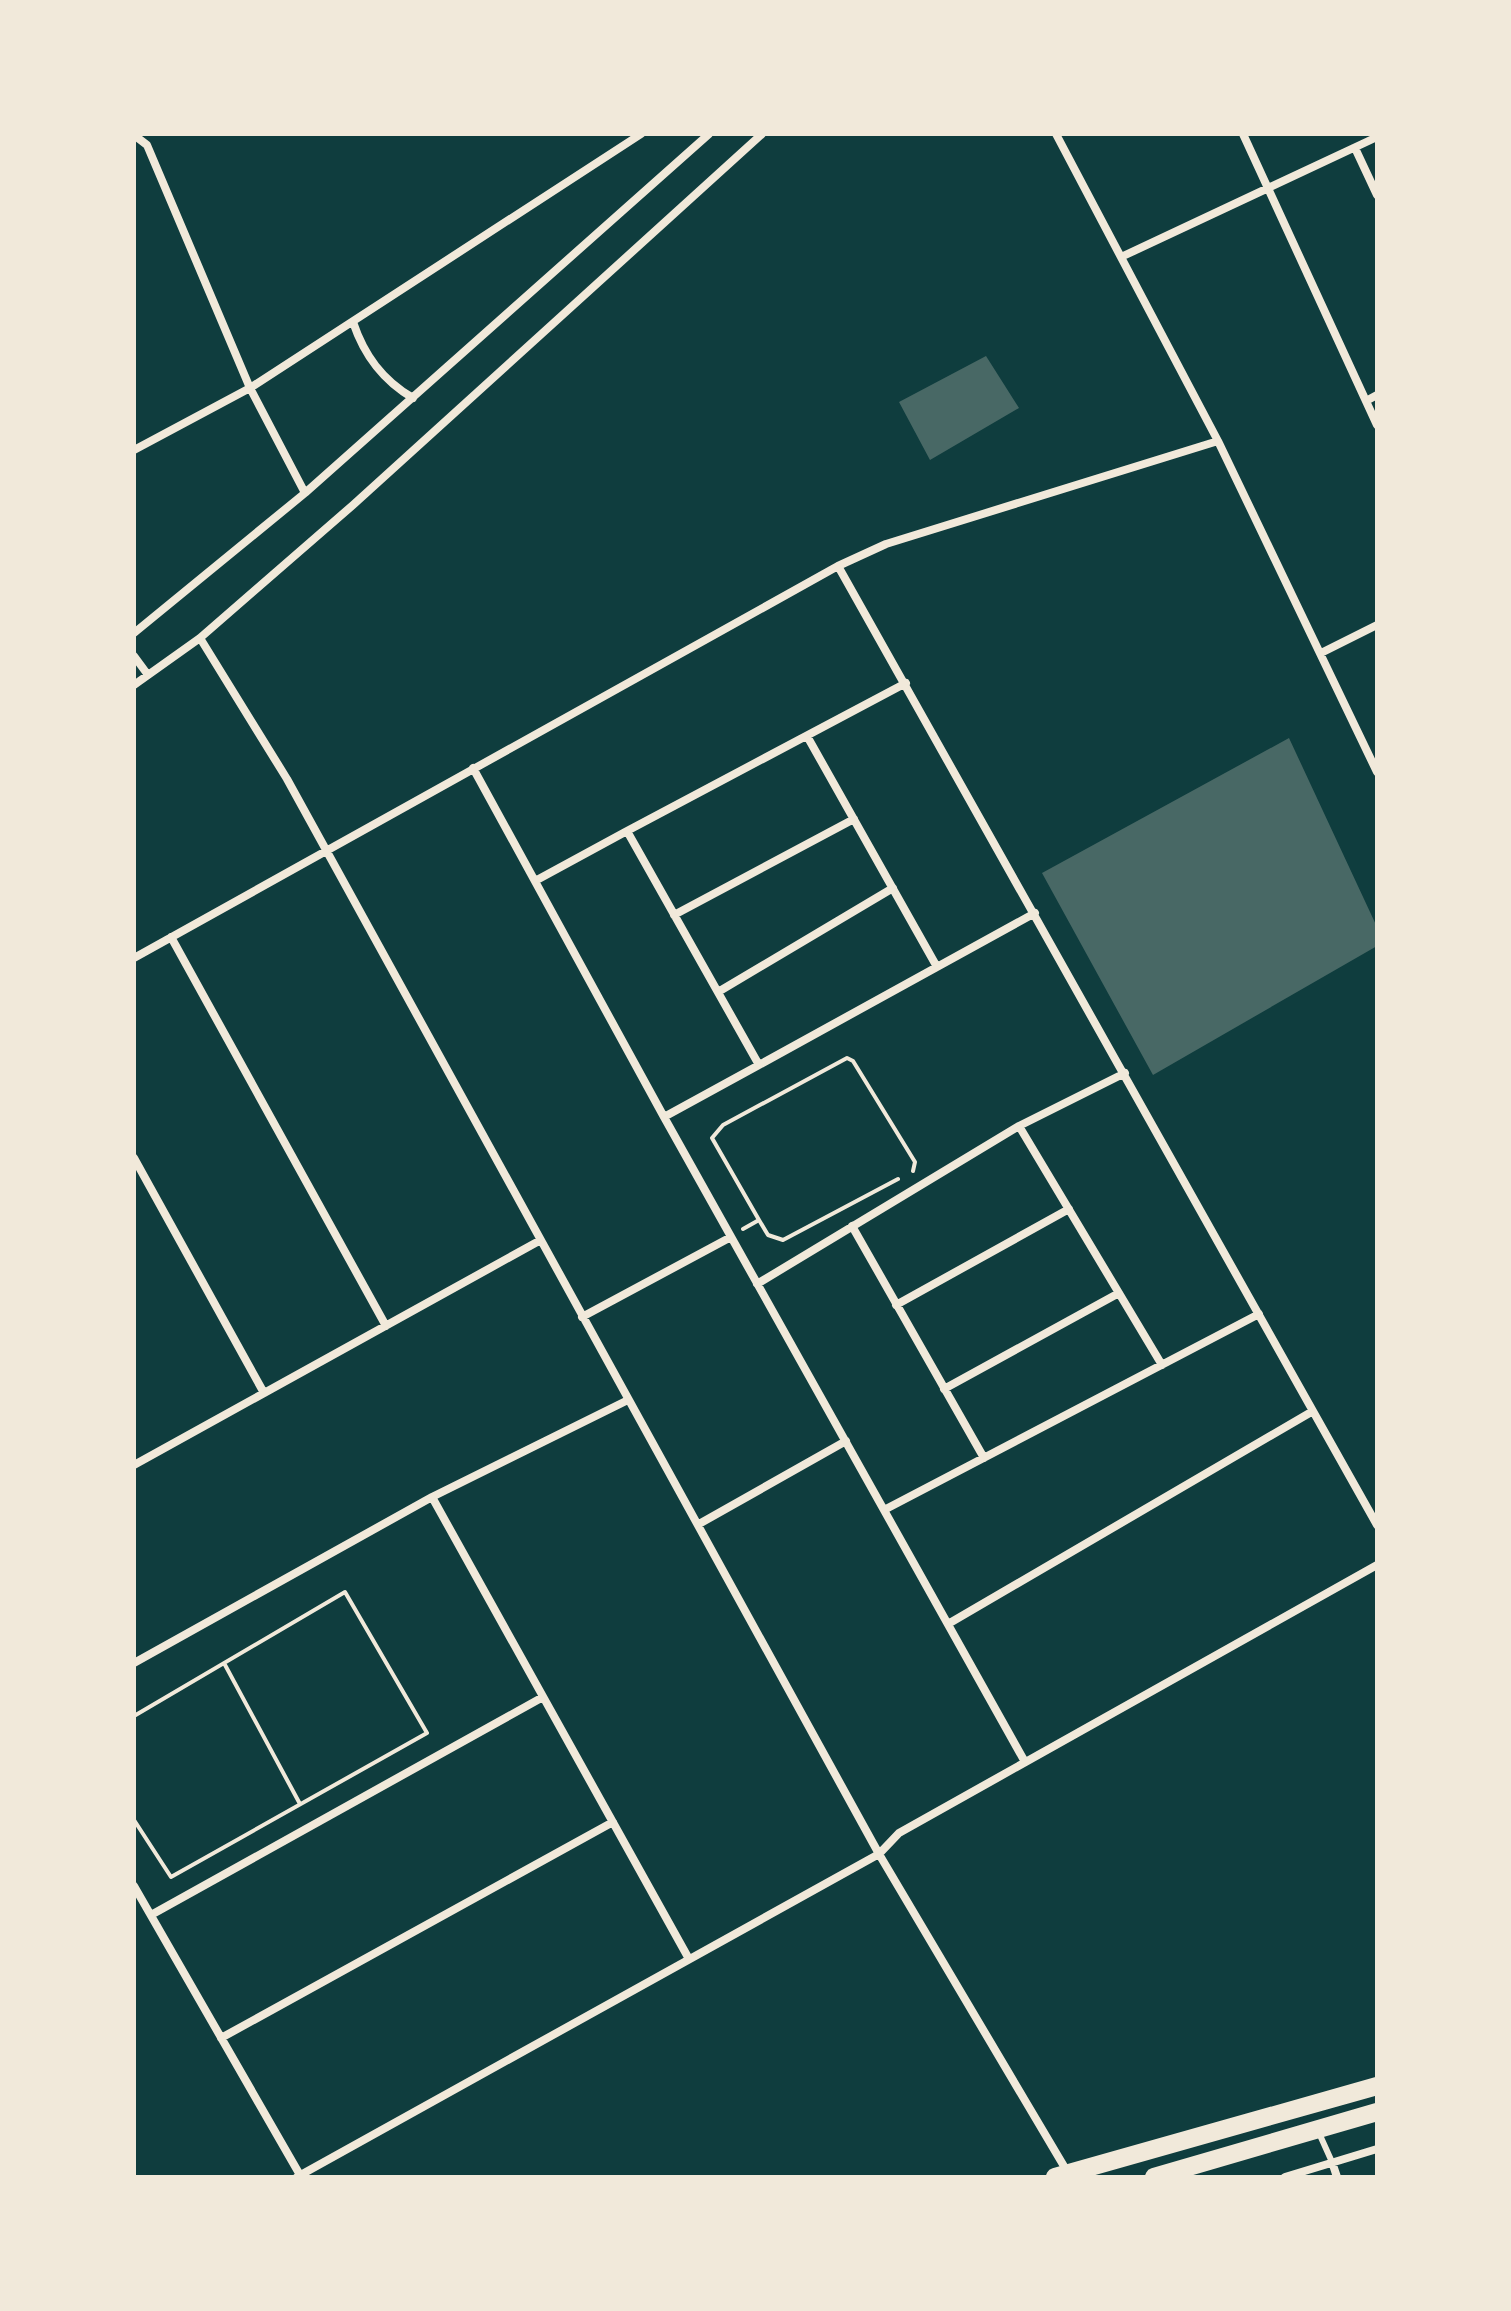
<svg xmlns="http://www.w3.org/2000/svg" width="1511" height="2311" viewBox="0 0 1511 2311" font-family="'IBM Plex Sans',sans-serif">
<rect width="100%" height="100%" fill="#0f3d3e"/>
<path fill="#486865" d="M986 356 1019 408 930 460 899 402Z
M1289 738 1377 927V946L1153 1075 1042 873Z"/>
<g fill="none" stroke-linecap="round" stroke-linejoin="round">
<path stroke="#f1e9da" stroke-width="4" d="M759 1220 712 1138 723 1125 847 1058 853 1061 915 1162 913 1171
M743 1229 759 1220 768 1235 783 1240 898 1179
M224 1663 300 1804
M134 1716 345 1592 427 1733 171 1877 134 1820"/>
<path stroke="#f1e9da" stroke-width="6" d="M1319 2133 1332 2162"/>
<path stroke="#f1e9da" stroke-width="8" d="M1056 134 1218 441 1377 772
M1243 134 1377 425
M134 135 147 145 250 388 305 493
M1355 148 1377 195
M1121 257 1377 137
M353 322C364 355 382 380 413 398
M1366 401 1377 395
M134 450 250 388 641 134
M838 566 886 544 1218 441
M134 633 305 493 709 134
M200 638 287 779 879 1854 1068 2173
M1321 653 1377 625
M134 656 148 675
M134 685 200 638 353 505 762 134
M807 736 937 967
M473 768 664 1117 1025 1762
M535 881 627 831
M674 915 854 819
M171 937 386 1326
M134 958 838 566 1377 1525
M718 992 893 888
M759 1065 1035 913
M1125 1073 1019 1126 1162 1365
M664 1117 759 1065 627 831 906 683
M134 1158 264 1393
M852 1226 984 1458
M757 1284 1019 1126
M896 1305 1069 1209
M582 1317 731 1237
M944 1389 1119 1293
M134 1465 539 1241
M432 1497 628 1400
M884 1510 1259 1314
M699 1524 846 1441
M948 1624 1313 1411
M134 1663 432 1497 689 1959
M134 1886 300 2175
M151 1915 543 1697
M221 2038 613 1822
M1332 2162 1337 2177
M297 2177 879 1854 899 1833 1377 1565
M1285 2177 1377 2149"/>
<path stroke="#f1e9da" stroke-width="18" d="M1055 2177 1377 2086
M1154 2177 1377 2112"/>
</g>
<rect width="1511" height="2311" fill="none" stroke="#f1e9da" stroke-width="272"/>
</svg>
